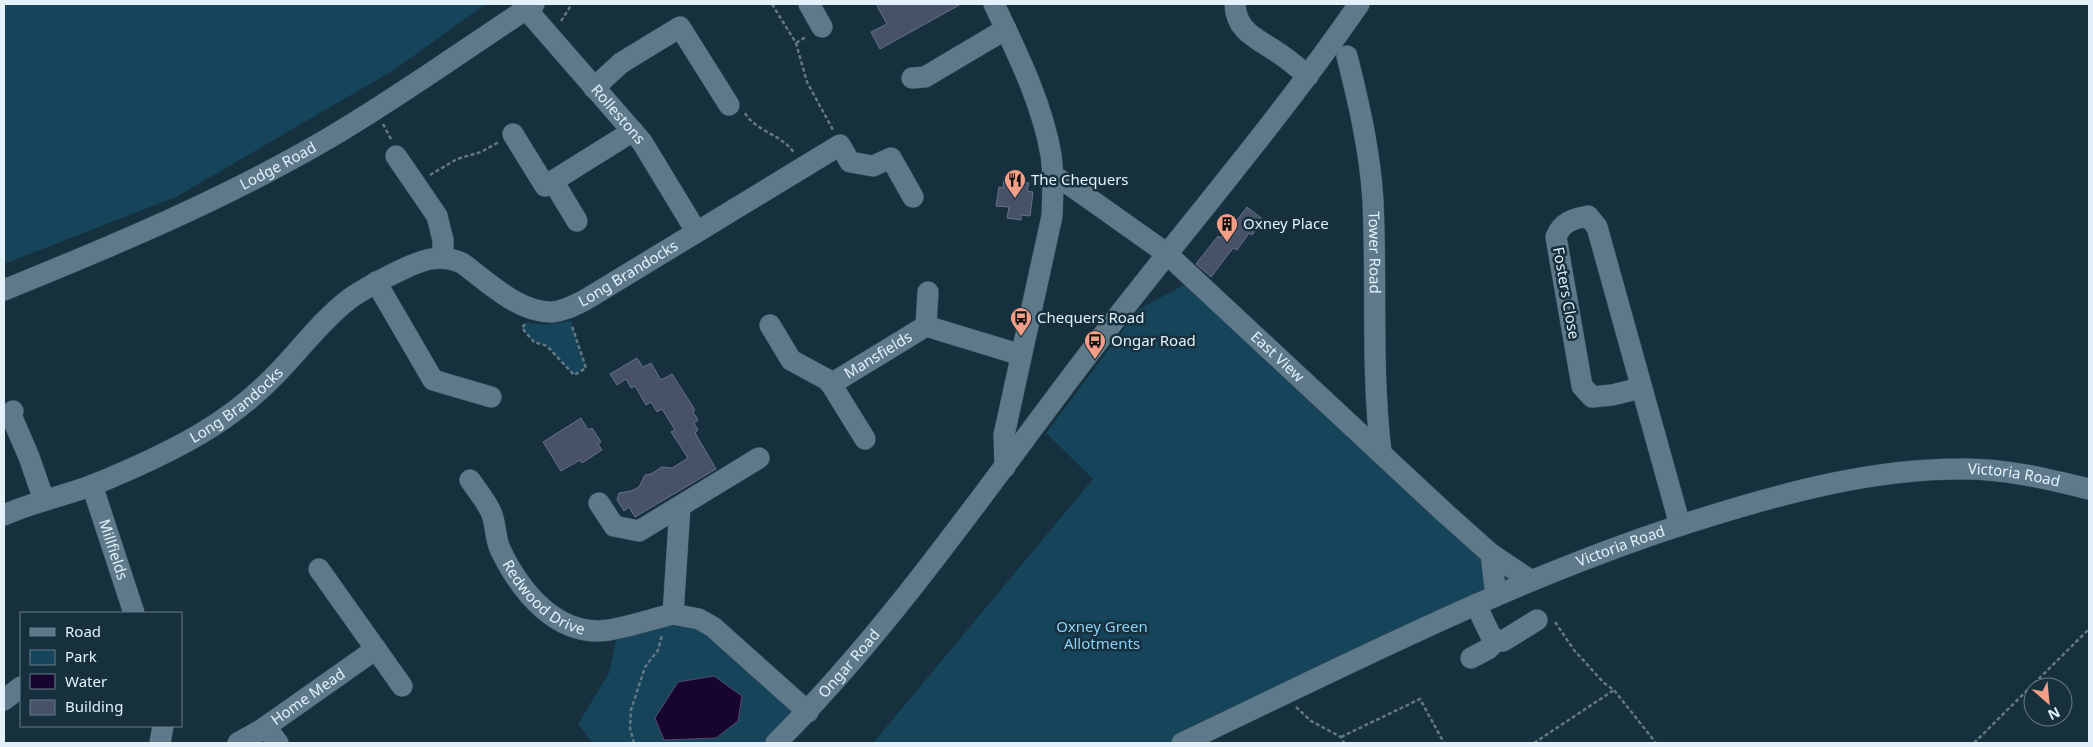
<svg xmlns="http://www.w3.org/2000/svg" width="2093" height="747" viewBox="0 0 2093 747" font-family="'Noto Sans',sans-serif">
<rect width="100%" height="100%" fill="#16303d"/>
<path fill="#15445b" d="M4 4H486L394 70 176 197 4 264Z
M1195 279 1318 410 1501 578 1530 580 1182 743H873L1093 479 1046 433 1139 309Z
M571 321 586 368 574 375 547 346 534 342 522 328 527 322 542 325Z
M687 620 711 636 802 712 770 743H593L578 724 609 673 619 627Z"/>
<path fill="#17042f" stroke="#544b6c" d="M714 676 742 696 738 721 716 738 664 740 655 718 678 682Z"/>
<path fill="#475168" stroke="#67728a" d="M876 4H961L880 49 871 32 887 24Z
M1004 180 1029 183 1027 191 1033 192 1030 216 1021 215V220L1007 218 1009 207 996 206 999 187 1003 188Z
M1247 207 1264 220 1252 235 1249 233 1237 250 1233 248 1211 277 1196 264 1218 236 1220 238 1232 221 1235 223Z
M637 358 643 367 651 363 661 380 672 374 695 410 693 412 698 420 694 423 698 430 695 433 716 469 635 517 629 507 624 511 617 500 619 493 631 491 639 487 645 475 651 474 662 467 672 468 688 458 671 432 675 430 662 409 657 412 651 402 646 405 635 386 631 388 626 379 617 385 610 374Z
M581 418 588 430 592 428 601 442 598 444 602 450 582 463 580 460 561 471 543 442Z"/>
<g fill="none" stroke-linecap="round" stroke-linejoin="round">
<g stroke="#364b57" stroke-width="22">
<g id="minor">
<path d="M809 4 822 27"/>
<path d="M994 4C1016 51 1042 102 1051 155 1054 175 1053 196 1052 216L1004 435 1005 467"/>
<path d="M1235 4C1236 31 1256 38 1277 52 1288 59 1298 68 1308 76"/>
<path id="s1" d="M526 9 642 142 696 231"/>
<path id="s2" d="M1347 56C1359 104 1370 151 1373 201 1377 285 1371 369 1381 452"/>
<path d="M912 78 925 77 1006 29"/>
<path d="M594 88 621 63 680 27 729 105"/>
<path d="M513 134 545 186 633 131"/>
<path d="M396 156 437 216 443 240V258"/>
<path id="s3" d="M1052 176 1070 185 1166 253 1445 513 1491 554 1530 580"/>
<path d="M553 181 577 221"/>
<path d="M376 282 433 380 491 397"/>
<path id="s4" d="M4 290C115 245 225 199 329 138 399 97 465 49 534 4"/>
<path d="M770 325 791 360 826 379 831 384"/>
<path d="M926 326 1021 355"/>
<path d="M1641 388 1612 395 1592 397 1582 386 1556 237C1562 222 1572 219 1588 216L1597 227 1680 525"/>
<path d="M13 411 11 415 29 457 44 500"/>
<path id="s5" d="M865 439 831 384 926 326 928 292"/>
<path id="s6" d="M470 480C477 490 486 501 491 512 496 523 495 538 500 549 520 591 557 638 609 630 631 626 652 619 673 614"/>
<path id="s7" d="M92 485 134 613"/>
<path d="M599 503 614 526 639 531 759 458"/>
<path d="M680 507 673 614 699 619 713 627 808 712"/>
<path id="s8" d="M4 515C33 502 64 496 93 485 130 470 166 454 200 434 222 421 244 405 263 387 293 360 316 325 348 300 364 288 383 279 401 270 422 260 440 253 462 263 488 282 519 313 552 312 564 311 575 305 585 300L840 145 850 162 873 166 891 158 913 197"/>
<path d="M1491 554 1496 596"/>
<path d="M319 569 402 686"/>
<path d="M1476 605 1490 634 1496 641H1503L1537 620"/>
<path d="M1471 658 1488 649 1496 641"/>
<path d="M4 700 21 687"/>
<path d="M266 727 278 743"/>
<path d="M160 743 163 726"/>
<path id="s9" d="M238 743 261 730 376 649"/>
<path id="s10" d="M776 743C893 626 987 487 1087 356 1177 238 1275 126 1359 4"/>
<path id="s11" d="M1182 743C1355 661 1526 572 1710 516 1791 491 1875 469 1960 469 2003 468 2048 479 2089 489"/>
</g>
</g>
<path stroke="#627883" stroke-width="2.5" stroke-dasharray="4 2.5" stroke-linecap="butt" d="M772 4 796 43 807 82 833 130
M561 21 572 4
M796 43 806 37
M745 113C755 131 783 135 794 153
M383 124 391 139
M430 175 457 159 481 152 499 142
M525 324 522 328 534 342 547 346 574 375 586 368 572 326
M1555 622 1574 650 1604 683 1614 690 1656 743
M1296 707 1311 721 1341 737 1344 743
M1341 737 1420 699 1444 743
M634 743 630 728 631 710 645 667 658 650 662 635
M1534 743 1614 690
M1974 743 2089 629"/>
<use href="#minor" stroke="#5e7a8a" stroke-width="21"/>
</g>
<defs>
<g id="restaurant-pin" transform="scale(1.125)"><path d="M0 17L-7.5 6A9.5 9.5 0 1 1 7.5 6Z" fill="#f49e87" stroke="#16303d"/><path d="M-5-6h1v4h1v-4h1v4h1v-4h1v5L-1.5 .5V6h-2V.5L-5-1ZM5-6V6H3V1.5H1.5Q1.5-4 5-6Z" fill="#111"/></g>
<g id="building-pin" transform="scale(1.125)"><path d="M0 17L-7.5 6A9.5 9.5 0 1 1 7.5 6Z" fill="#f49e87" stroke="#16303d"/><path d="M-4-6H4V6H1V3H-1V6H-4ZM-2.5-4.3h1.7v1.8h-1.7ZM.8-4.3h1.7v1.8H.8ZM-2.5-1h1.7V.8h-1.7ZM.8-1h1.7V.8H.8Z" fill="#111"/></g>
<g id="bus-pin" transform="scale(1.125)"><path d="M0 17L-7.5 6A9.5 9.5 0 1 1 7.5 6Z" fill="#f49e87" stroke="#16303d"/><path d="M-5-6H5V4H4V6H2V4H-2V6H-4V4H-5ZM-3.5-4V0h7V-4ZM-3.5 1.2v1.5H-2V1.2ZM2 1.2v1.5H3.5V1.2Z" fill="#111"/></g>
</defs>
<g fill-rule="evenodd">
<use href="#restaurant-pin" x="1015" y="180"/>
<use href="#building-pin" x="1227" y="224"/>
<use href="#bus-pin" x="1021" y="318"/>
<use href="#bus-pin" x="1095" y="341"/>
</g>
<g text-anchor="middle" stroke-width="5" stroke-linejoin="round" paint-order="stroke">
<g font-size="15" fill="#e2f1fa" stroke="#16303d">
<text dy="5" stroke="none"><textPath href="#s1" startOffset="140">Rollestons</textPath></text>
<text dy="5" stroke="none"><textPath href="#s4" startOffset="301">Lodge Road</textPath></text>
<text dy="5" stroke="none"><textPath href="#s2" startOffset="199">Tower Road</textPath></text>
<text dy="5" stroke="none"><textPath href="#s8" startOffset="728">Long Brandocks</textPath></text>
<text transform="translate(1566 293) rotate(80)" y="5">Fosters Close</text>
<text dy="5" stroke="none"><textPath href="#s5" startOffset="120">Mansfields</textPath></text>
<text dy="5" stroke="none"><textPath href="#s3" startOffset="290">East View</textPath></text>
<text dy="5" stroke="none"><textPath href="#s8" startOffset="259">Long Brandocks</textPath></text>
<text dy="5" stroke="none"><textPath href="#s11" startOffset="885">Victoria Road</textPath></text>
<text dy="5" stroke="none"><textPath href="#s11" startOffset="481">Victoria Road</textPath></text>
<text dy="5" stroke="none"><textPath href="#s7" startOffset="68">Millfields</textPath></text>
<text dy="5" stroke="none"><textPath href="#s6" startOffset="144">Redwood Drive</textPath></text>
<text dy="5" stroke="none"><textPath href="#s10" startOffset="108">Ongar Road</textPath></text>
<text dy="5" stroke="none"><textPath href="#s9" startOffset="84">Home Mead</textPath></text>
</g>
<g font-size="15" fill="#e2f1fa" stroke="#16303d" text-anchor="start">
<text x="1031" y="185">The Chequers</text>
<text x="1243" y="229">Oxney Place</text>
<text x="1037" y="323">Chequers Road</text>
<text x="1111" y="346">Ongar Road</text>
</g>
<g font-size="15" fill="#8bd1f7" stroke="#16303d">
<text x="1102" y="632">Oxney Green<tspan x="1102" dy="17">Allotments</tspan></text>
</g>
</g>
<rect width="2093" height="747" fill="none" stroke="#e2f1fa" stroke-width="10"/>
<rect x="20" y="612" width="162" height="115" fill="#16303d" stroke="#687d89"/>
<rect x="30" y="628" width="25" height="8" fill="#5e7a8a" stroke="#687d89"/>
<text x="65" y="637" font-size="15" fill="#e2f1fa">Road</text>
<rect x="30" y="650" width="25" height="15" fill="#15445b" stroke="#687d89"/>
<text x="65" y="662" font-size="15" fill="#e2f1fa">Park</text>
<rect x="30" y="674" width="25" height="15" fill="#17042f" stroke="#687d89"/>
<text x="65" y="687" font-size="15" fill="#e2f1fa">Water</text>
<rect x="30" y="700" width="25" height="15" fill="#475168" stroke="#687d89"/>
<text x="65" y="712" font-size="15" fill="#e2f1fa">Building</text>
<g transform="translate(2048 702) rotate(153)"><circle r="24" fill="#16303d" stroke="#687d89"/>
<path d="M0-4L9 19L0 12L-9 19Z" fill="#f49e87"/>
<text y="-8" font-size="14" font-weight="bold" text-anchor="middle" fill="#e2f1fa">N</text>
</g>
</svg>
